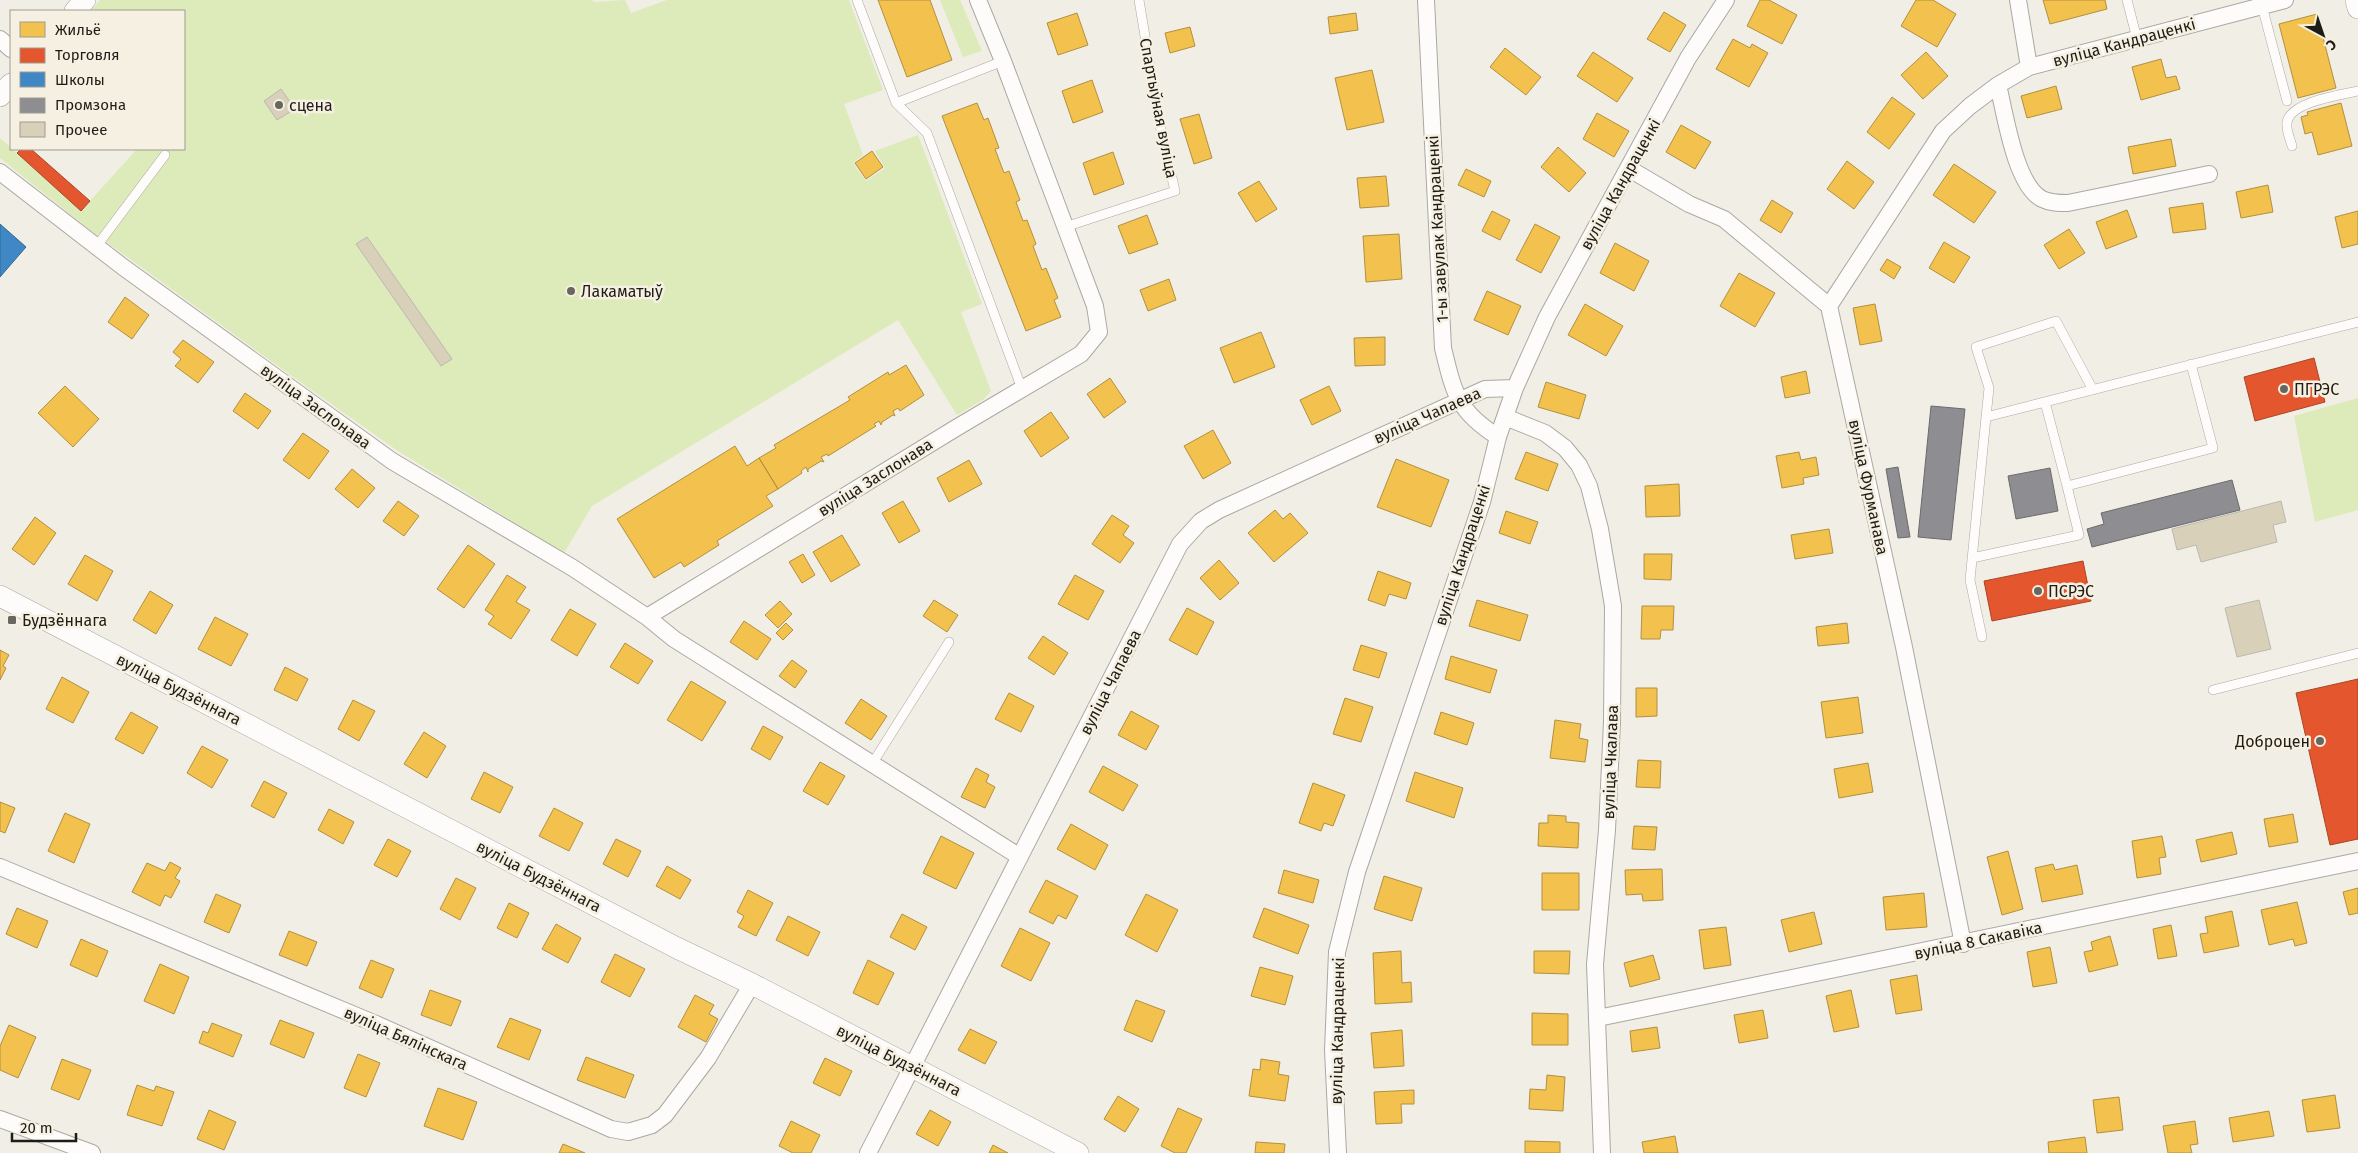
<svg xmlns="http://www.w3.org/2000/svg" width="2358" height="1153" viewBox="0 0 2358 1153" font-family="'Fira Sans',sans-serif">
<rect width="100%" height="100%" fill="#f1eee6"/>
<path fill="#ddeab9" d="M100 0H592L594 2 625 0 631 13 667 0H849L883 90 844 104 863 155 853 163 866 181 885 168 875 151 918 135 982 304 961 312 991 391 984 399 957 415 898 320 592 506 564 553 398 451 286 372 90 230 0 158V138L81 211 137 149H184V11H91Z
M940 0H960L982 51 963 57Z
M2358 398V510L2315 522 2294 416Z"/>
<path fill="#f2c14e" stroke="#b2903e" d="M878 0H930L952 60 907 77Z
M1760 0H1769L1797 15 1782 44 1747 26Z
M1916 0H1933L1956 14 1937 47 1901 26Z
M2043 0H2105L2107 9 2050 24Z
M1664 12 1686 25 1670 52 1647 39Z
M1077 13 1088 45 1058 55 1047 23Z
M1356 13 1358 30 1330 34 1328 17Z
M2317 14 2336 88 2298 98 2279 24Z
M1190 27 1195 46 1170 53 1165 33Z
M1733 39 1750 48 1752 44 1768 53 1749 87 1716 69Z
M1505 48 1541 77 1526 95 1490 67Z
M1593 52 1633 78 1617 102 1577 76Z
M1926 52 1948 76 1923 99 1901 75Z
M2161 59 2166 78 2176 76 2180 89 2141 100 2132 67Z
M1372 70 1384 122 1347 130 1335 78Z
M1092 80 1103 112 1073 123 1062 91Z
M2056 86 2062 109 2027 118 2021 96Z
M1892 97 1915 114 1889 149 1867 132Z
M977 103 984 120 988 118 999 148 995 149 1004 173 1009 171 1020 200 1016 202 1023 221 1027 220 1036 244 1033 246 1042 270 1046 268 1058 298 1054 300 1061 317 1026 331 942 116Z
M2341 103 2352 146 2318 155 2312 132 2305 134 2301 117 2308 115 2307 112Z
M1597 113 1629 131 1614 157 1583 139Z
M1199 114 1212 158 1194 164 1180 119Z
M1681 125 1711 142 1695 169 1666 152Z
M2171 139 2176 166 2133 174 2128 147Z
M1558 147 1586 173 1569 192 1541 167Z
M872 151 883 167 866 179 855 163Z
M1113 152 1124 184 1094 195 1083 163Z
M1847 161 1874 182 1854 209 1827 189Z
M1954 164 1996 192 1974 223 1933 195Z
M1466 169 1491 181 1484 197 1458 185Z
M1386 176 1389 206 1360 208 1357 178Z
M1259 181 1277 209 1256 222 1238 193Z
M2268 185 2273 212 2241 218 2236 192Z
M1772 200 1793 213 1781 233 1760 220Z
M2203 203 2206 229 2173 233 2169 208Z
M2127 210 2137 237 2106 249 2096 222Z
M1492 211 1510 220 1500 240 1482 231Z
M2358 211V244L2342 248 2335 217Z
M1147 215 1158 244 1129 254 1118 226Z
M1535 224 1560 237 1541 273 1516 260Z
M2069 229 2085 253 2059 269 2044 245Z
M1399 234 1402 279 1366 282 1363 236Z
M1944 242 1970 257 1954 283 1929 268Z
M1615 243 1649 261 1634 291 1600 273Z
M1887 259 1901 267 1894 279 1880 270Z
M1739 273 1775 293 1755 327 1720 306Z
M1169 279 1176 300 1148 311 1140 290Z
M1487 291 1521 306 1508 335 1474 320Z
M125 297 149 315 132 339 108 322Z
M1585 304 1623 326 1606 356 1568 335Z
M1875 304 1882 341 1860 345 1853 308Z
M1261 332 1275 367 1234 383 1220 348Z
M1385 337V365L1355 366 1354 338Z
M183 340 214 362 198 383 175 366 181 359 173 352Z
M906 365 924 395 900 411 898 408 893 411 895 416 893 415 882 422 881 425 879 421 874 424 876 426 828 456 827 454 821 457 824 462 821 461 808 469V472L806 467 801 471 802 473 778 489 759 458 776 448 774 445 850 400 848 397 888 372 889 375Z
M1806 371 1810 393 1785 398 1781 377Z
M1110 378 1126 402 1104 418 1087 394Z
M1546 382 1586 395 1579 419 1538 407Z
M65 386 99 419 73 447 38 413Z
M1329 386 1341 411 1312 425 1300 400Z
M245 393 271 411 258 429 233 411Z
M1051 412 1069 438 1041 457 1024 431Z
M1213 430 1231 463 1203 479 1184 446Z
M303 433 329 451 309 479 283 460Z
M735 446 747 466 759 458 778 489 766 496 773 506 717 541 719 545 684 567 681 562 654 578 617 519Z
M1526 452 1558 464 1548 491 1515 479Z
M1799 452 1801 460 1816 457 1819 475 1803 478 1804 484 1782 488 1776 456Z
M1396 459 1449 480 1431 527 1377 507Z
M969 460 982 484 949 502 937 478Z
M352 469 375 488 358 508 335 489Z
M1679 484 1680 516 1646 517 1645 486Z
M398 501 419 516 404 536 383 521Z
M903 501 920 531 899 543 882 513Z
M1275 510 1283 519 1290 513 1308 533 1274 562 1248 533Z
M1506 511 1538 522 1530 544 1499 533Z
M1112 515 1129 526 1123 535 1134 543 1120 563 1092 544Z
M35 517 56 533 34 565 12 549Z
M1829 529 1833 553 1795 559 1791 535Z
M842 535 860 565 831 582 813 552Z
M468 545 495 564 464 608 437 589Z
M803 554 815 575 802 583 789 562Z
M1644 554H1672L1671 580 1644 579Z
M85 555 113 571 97 601 68 584Z
M1219 560 1239 583 1220 600 1200 578Z
M1378 571 1411 583 1406 599 1389 594 1385 606 1368 600Z
M507 575 526 587 516 602 530 610 511 639 488 624 494 616 485 610Z
M1075 575 1104 591 1088 620 1058 604Z
M150 591 173 605 156 634 133 620Z
M934 600 958 615 947 632 923 616Z
M1477 600 1528 615 1520 641 1469 626Z
M780 601 792 614 778 628 765 615Z
M1642 606H1674L1673 630H1661L1660 639H1641Z
M1187 608 1214 622 1197 655 1169 640Z
M570 609 596 624 577 656 551 640Z
M215 617 248 634 231 666 198 649Z
M744 621 771 639 757 660 730 642Z
M786 623 793 630 783 640 776 633Z
M1847 623 1849 643 1818 646 1816 627Z
M1043 636 1068 653 1054 675 1028 658Z
M625 643 653 661 638 684 610 667Z
M1361 645 1387 653 1379 678 1353 670Z
M0 650 9 655 3 666 6 668 0 680Z
M1451 656 1497 670 1490 693 1445 679Z
M792 660 807 671 795 688 779 676Z
M285 667 308 679 297 701 274 690Z
M62 677 89 692 73 723 46 709Z
M691 681 726 702 702 741 667 720Z
M1636 688H1657V716L1636 717Z
M1009 693 1034 706 1021 732 995 719Z
M1858 697 1863 733 1826 738 1821 702Z
M1345 698 1373 707 1361 742 1333 734Z
M861 699 887 716 871 740 845 723Z
M353 700 375 711 359 741 338 729Z
M1131 711 1159 726 1146 750 1118 735Z
M131 712 158 727 143 754 115 739Z
M1441 712 1474 723 1467 745 1434 734Z
M1555 720 1581 724 1579 738 1588 740 1585 762 1550 758Z
M763 726 783 737 770 760 751 749Z
M424 732 446 746 427 778 404 764Z
M202 746 228 760 212 788 187 773Z
M1638 760 1661 761 1660 788 1636 787Z
M820 762 845 776 828 805 803 791Z
M1868 763 1873 792 1839 798 1834 769Z
M1103 766 1138 785 1123 811 1089 792Z
M976 768 989 775 986 782 995 787 985 808 961 797Z
M484 772 513 787 500 813 471 799Z
M1415 772 1463 788 1454 818 1406 801Z
M264 781 287 793 274 818 251 806Z
M1313 783 1345 795 1333 826 1324 823 1321 831 1299 823Z
M0 802 15 808 5 833 0 831Z
M554 808 583 823 569 851 539 836Z
M329 809 354 822 343 844 318 830Z
M65 813 90 824 74 863 48 851Z
M2293 814 2298 842 2269 847 2264 819Z
M1548 815 1566 816V822L1579 823 1578 848 1538 846 1539 823H1548Z
M1071 824 1108 845 1095 870 1057 849Z
M1634 826 1657 827 1655 850 1632 849Z
M2232 832 2237 854 2201 862 2196 840Z
M941 836 974 853 956 889 923 873Z
M2162 836 2166 857 2159 858 2161 874 2137 878 2132 841Z
M388 839 411 851 397 877 374 865Z
M616 839 641 851 628 877 603 864Z
M2008 851 2023 909 2002 915 1987 857Z
M170 862 181 868 175 878 180 881 171 898 165 895 160 906 132 892 147 863 165 871Z
M2053 864 2055 870 2077 865 2083 894 2042 902 2035 868Z
M667 866 691 880 680 899 656 886Z
M1662 869 1663 900 1643 901 1642 894 1626 895 1625 870Z
M1284 870 1319 880 1313 903 1278 893Z
M1542 873H1579V910H1542Z
M1384 876 1422 888 1412 921 1374 909Z
M456 878 476 888 460 920 440 909Z
M1046 880 1078 896 1066 919 1058 915 1053 924 1029 912Z
M2358 888V913L2349 915 2343 892Z
M748 890 773 903 756 936 738 927 744 916 737 912Z
M1924 893 1927 927 1886 930 1883 897Z
M216 894 241 905 229 933 204 922Z
M1146 894 1178 910 1157 952 1125 935Z
M2297 902 2307 943 2295 946 2293 939 2269 945 2261 910Z
M509 903 529 913 517 938 497 928Z
M17 908 48 921 37 948 6 934Z
M1264 908 1309 925 1298 954 1253 937Z
M2232 911 2239 946 2204 953 2200 934 2208 933 2205 917Z
M1814 912 1822 944 1789 952 1781 920Z
M902 914 927 927 915 950 890 937Z
M788 916 820 932 808 956 776 940Z
M556 924 581 938 568 963 542 949Z
M2171 925 2177 956 2158 959 2153 929Z
M1726 927 1731 965 1704 969 1699 930Z
M1020 928 1050 943 1031 981 1001 966Z
M289 931 317 942 307 966 279 955Z
M2110 936 2118 965 2089 972 2084 952 2093 950 2091 942Z
M81 939 108 951 97 977 70 965Z
M2050 947 2057 983 2033 987 2027 952Z
M1401 951 1402 983 1411 982 1412 1002 1375 1004 1373 953Z
M1534 951H1570L1569 974 1534 973Z
M615 954 645 969 630 997 601 982Z
M1653 955 1660 979 1630 987 1624 963Z
M371 960 394 969 382 998 359 988Z
M868 960 894 973 878 1005 853 993Z
M160 964 189 977 174 1014 144 1001Z
M1260 967 1293 976 1285 1005 1251 996Z
M1917 975 1922 1010 1896 1014 1890 980Z
M430 990 461 1001 451 1026 421 1015Z
M1851 990 1859 1027 1834 1032 1826 996Z
M695 995 714 1005 709 1014 718 1019 706 1042 678 1027Z
M1136 1000 1165 1011 1152 1042 1124 1030Z
M1763 1010 1768 1038 1739 1043 1734 1015Z
M1532 1013 1568 1014V1045H1532Z
M510 1018 541 1030 529 1060 497 1047Z
M280 1020 314 1033 304 1058 270 1044Z
M212 1023 242 1035 233 1057 199 1043 203 1031 208 1033Z
M9 1025 36 1037 18 1078 0 1070V1046Z
M1657 1027 1660 1048 1632 1052 1630 1031Z
M970 1029 997 1042 985 1064 958 1050Z
M1402 1030 1404 1066 1374 1068 1371 1033Z
M358 1054 380 1063 366 1097 344 1088Z
M586 1057 634 1075 625 1098 577 1080Z
M825 1058 852 1071 840 1096 813 1083Z
M62 1059 91 1070 79 1100 51 1089Z
M1261 1059 1280 1062 1278 1074 1289 1076 1285 1101 1249 1096 1253 1069 1260 1070Z
M1547 1075 1565 1077 1563 1111 1529 1109 1530 1089 1546 1090Z
M137 1085 154 1091 156 1086 174 1092 162 1126 127 1115Z
M438 1088 477 1102 463 1140 424 1126Z
M1414 1090V1104H1401L1402 1123 1376 1124 1374 1092Z
M2335 1095 2340 1128 2307 1132 2302 1100Z
M1118 1096 1139 1109 1125 1132 1104 1119Z
M2119 1097 2123 1130 2097 1133 2093 1100Z
M1178 1108 1202 1119 1186 1153H1175L1161 1146Z
M209 1110 236 1122 224 1150 197 1139Z
M930 1110 951 1122 938 1146 916 1134Z
M2269 1111 2274 1136 2233 1142 2229 1118Z
M791 1121 820 1135 811 1153H793L779 1146Z
M2195 1121 2198 1144 2190 1145 2192 1153H2168L2163 1126Z
M1675 1136 1678 1153H1644L1642 1142Z
M2085 1137 2087 1153H2049L2048 1142Z
M1525 1141 1560 1142V1153H1525Z
M1256 1142 1285 1144 1284 1153H1255Z
M563 1144 585 1153H559Z
M993 1145 1008 1153H989Z"/>
<path fill="#e4572e" stroke="#a94527" d="M21 149H31L90 201 81 211 17 153Z
M2314 358 2325 402 2255 421 2244 377Z
M2083 561 2091 601 1992 621 1984 581Z
M2358 679V839L2330 845 2296 693Z"/>
<path fill="#3f88c5" stroke="#356891" d="M0 224 26 247 0 277Z"/>
<path fill="#8d8d92" stroke="#6c6b6d" d="M1931 406 1965 409 1951 540 1918 537Z
M1898 467 1910 537 1898 538 1886 469Z
M2050 468 2058 511 2016 519 2008 476Z
M2232 480 2240 510 2092 547 2087 529 2104 524 2101 513Z"/>
<path fill="#d8d0b9" stroke="#bbb8b2" d="M281 89 295 109 277 120 264 101Z
M367 237 452 359 441 366 356 244Z
M2281 501 2286 522 2273 525 2277 542 2201 562 2196 545 2177 550 2172 529Z
M2259 600 2271 649 2237 657 2225 608Z"/>
<g fill="none" stroke-linecap="round" stroke-linejoin="round">
<g stroke="#aba8a2" stroke-width="10">
<path id="service" d="M857 0 896 103 1003 61
M2127 0 2137 39
M2261 2 2287 101
M896 103 927 133 1022 389
M2292 146C2290 139 2286 130 2287 123 2289 102 2340 95 2358 91
M1065 227 1175 191 1159 121 1139 0
M96 247 165 155
M2045 402 2067 486 2213 448 2191 364
M1986 417 1989 388 1976 347 2056 321 2093 390
M1972 558 2079 535 2067 486
M1982 637 1970 580 1986 417 2358 322
M2213 690 2358 653
M872 764 949 642"/>
</g>
<g stroke="#aba8a2" stroke-width="18">
<path id="minor" d="M1426 0 1443 348C1454 393 1457 411 1498 437
M2018 0 2029 67
M0 39 11 49
M1998 85C2005 113 2015 185 2042 199 2050 203 2059 203 2068 203L2209 174
M1628 168 1689 204 1724 219 1829 306
M0 172 123 267 392 461 573 568 647 617 674 639 1020 857
M1505 417 1545 433 1565 448 1579 465 1589 486 1600 529 1613 606 1612 722 1607 830 1595 964 1602 1153
M647 617 956 428 1081 354 1099 332 1095 306 1003 61 978 0
M0 867 376 1024 611 1129 628 1132 652 1125 665 1115 708 1058 752 984
M1963 944 1904 647 1829 306 1943 131 1970 106 1998 85 2029 67 2285 0
M1598 1018 2358 861
M0 1119 92 1153
M868 1153 1180 544 1201 521 1219 510 1485 389 1515 388
M1338 1153 1333 1050 1337 952 1357 872 1482 502 1498 437 1515 388 1547 317 1688 58 1726 0"/>
</g>
<g stroke="#aba8a2" stroke-width="22">
<path id="tertiary" d="M2356 0 2358 8
M75 11 85 0
M0 96 11 84
M0 596 675 947 752 984 1078 1153"/>
</g>
<use href="#service" stroke="#fdfcfb" stroke-width="9"/>
<use href="#minor" stroke="#fdfcfb" stroke-width="16"/>
<use href="#tertiary" stroke="#fdfcfb" stroke-width="21"/>
</g>
<g fill="#68665f" stroke="#f5f0e1" stroke-width="2">
<circle cx="279" cy="105" r="5"/>
<circle cx="571" cy="291" r="5"/>
<circle cx="2284" cy="389" r="5"/>
<circle cx="2038" cy="591" r="5"/>
<rect x="7" y="615" width="10" height="10" rx="2.5"/>
<circle cx="2320" cy="741" r="5"/>
</g>
<g text-anchor="middle" stroke-width="5" stroke-linejoin="round" paint-order="stroke">
<g font-size="16" fill="#1e1c17" stroke="#f5f0e1">
<text transform="translate(2124 42) rotate(-15)" y="6">вуліца Кандраценкі</text>
<text transform="translate(1159 108) rotate(79)" y="6">Спартыўная вуліца</text>
<text transform="translate(1620 184) rotate(-61)" y="6">вуліца Кандраценкі</text>
<text transform="translate(1437 229) rotate(-93)" y="6">1-ы завулак Кандраценкі</text>
<text transform="translate(316 406) rotate(36)" y="6">вуліца Заслонава</text>
<text transform="translate(1427 415) rotate(-24)" y="6">вуліца Чапаева</text>
<text transform="translate(875 477) rotate(-32)" y="6">вуліца Заслонава</text>
<text transform="translate(1869 487) rotate(78)" y="6">вуліца Фурманава</text>
<text transform="translate(1462 555) rotate(-72)" y="6">вуліца Кандраценкі</text>
<text transform="translate(1110 682) rotate(-63)" y="6">вуліца Чапаева</text>
<text transform="translate(179 689) rotate(27)" y="6">вуліца Будзённага</text>
<text transform="translate(1610 762) rotate(-88)" y="6">вуліца Чкалава</text>
<text transform="translate(539 876) rotate(27)" y="6">вуліца Будзённага</text>
<text transform="translate(1978 940) rotate(-12)" y="6">вуліца 8 Сакавіка</text>
<text transform="translate(1337 1031) rotate(-89)" y="6">вуліца Кандраценкі</text>
<text transform="translate(406 1038) rotate(24)" y="6">вуліца Бялінскага</text>
<text transform="translate(899 1060) rotate(27)" y="6">вуліца Будзённага</text>
</g>
<g font-size="16" fill="#1e1c17" stroke="#f5f0e1" text-anchor="start">
<text x="289" y="111">сцена</text>
<text x="581" y="297">Лакаматыў</text>
<text x="2294" y="395">ПГРЭС</text>
<text x="2048" y="597">ПСРЭС</text>
<text x="22" y="626">Будзённага</text>
<text x="2310" y="747" text-anchor="end">Доброцен</text>
</g>
</g>
<rect x="10" y="10" width="175" height="140" fill="#f5f0e1" stroke="#9f9b90"/>
<rect x="20" y="22" width="25" height="15" fill="#f2c14e" stroke="#9f9b90"/>
<text x="55" y="35" font-size="15" fill="#1e1c17">Жильё</text>
<rect x="20" y="48" width="25" height="15" fill="#e4572e" stroke="#9f9b90"/>
<text x="55" y="60" font-size="15" fill="#1e1c17">Торговля</text>
<rect x="20" y="72" width="25" height="15" fill="#3f88c5" stroke="#9f9b90"/>
<text x="55" y="85" font-size="15" fill="#1e1c17">Школы</text>
<rect x="20" y="98" width="25" height="15" fill="#8d8d92" stroke="#9f9b90"/>
<text x="55" y="110" font-size="15" fill="#1e1c17">Промзона</text>
<rect x="20" y="122" width="25" height="15" fill="#d8d0b9" stroke="#9f9b90"/>
<text x="55" y="135" font-size="15" fill="#1e1c17">Прочее</text>
<g transform="translate(2323 35) rotate(140)" stroke="#f5f0e1" stroke-width="4" paint-order="stroke">
<path d="M0-4L9 19L0 12L-9 19Z" fill="#1e1c17"/>
<text y="-8" font-size="14" font-weight="bold" text-anchor="middle" fill="#1e1c17">С</text>
</g>
<path d="M12 1133v8h64v-8" fill="none" stroke="#1e1c17" stroke-width="2.5"/>
<text x="20" y="1133" font-size="15" fill="#1e1c17" stroke="#f5f0e1" stroke-width="4" paint-order="stroke">20 m</text>
</svg>
